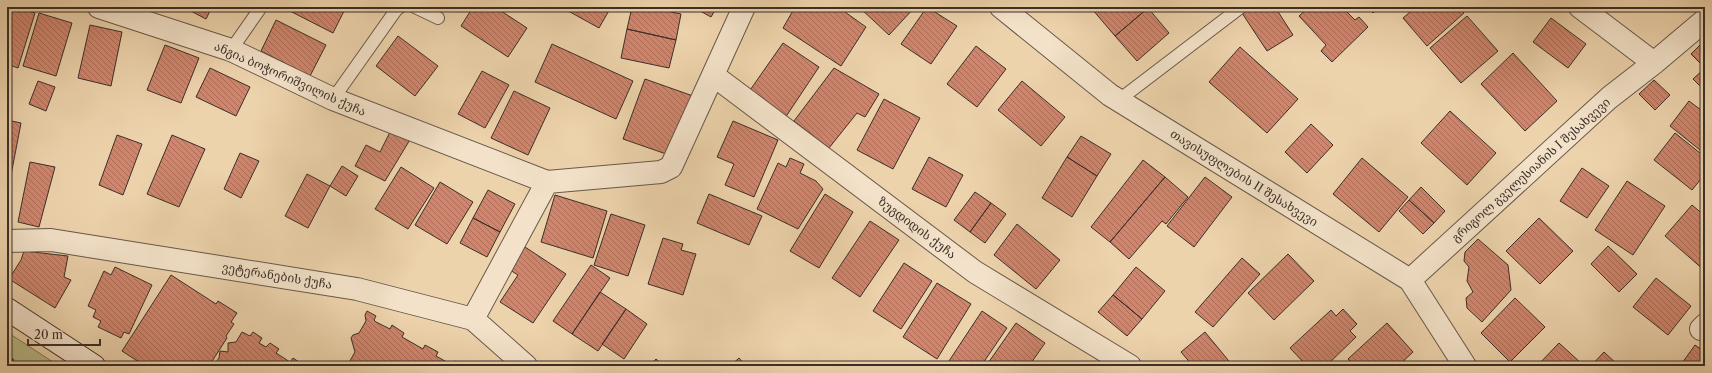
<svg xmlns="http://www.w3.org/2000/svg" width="1712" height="373" viewBox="0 0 1712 373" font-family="'Libre Caslon Text','Noto Serif Georgian',serif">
<defs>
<pattern id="building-back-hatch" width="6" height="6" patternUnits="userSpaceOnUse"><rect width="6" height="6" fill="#d0856c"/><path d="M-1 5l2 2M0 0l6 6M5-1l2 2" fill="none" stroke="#aa6d59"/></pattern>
</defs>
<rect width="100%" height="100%" fill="#edd3ac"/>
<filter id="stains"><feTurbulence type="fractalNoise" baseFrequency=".005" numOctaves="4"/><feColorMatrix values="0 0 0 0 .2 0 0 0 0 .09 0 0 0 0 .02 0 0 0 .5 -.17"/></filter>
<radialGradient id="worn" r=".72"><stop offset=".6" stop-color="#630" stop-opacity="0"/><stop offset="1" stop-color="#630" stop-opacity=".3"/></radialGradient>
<path fill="#b9bc89" stroke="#7a7659" d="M7 332 59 366H7Z"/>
<path fill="url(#building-back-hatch)" stroke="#3b2f29" d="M7 7H15L35 13 18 68 7 64Z
M183 7H212L206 19Z
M290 7H346L333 33 288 10Z
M473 7H495L527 28 508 57 461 26Z
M561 7H611L599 28Z
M632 7H647L681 14 676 40 627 29Z
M693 7H717L711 17Z
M795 7H838L866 27 841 66 783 28Z
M859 7H915L889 35Z
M927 7 957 26 931 64 901 44Z
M1095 7H1147L1148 8 1115 36 1092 9Z
M1252 7H1275L1293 35 1267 51 1242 13Z
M1309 7H1342L1355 20 1359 17 1368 27 1332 62 1321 51 1326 45 1299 16Z
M1368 7H1379L1373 13Z
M1416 7H1459L1464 13 1427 46 1403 18Z
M1148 8 1169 33 1137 61 1115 36Z
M39 13 72 23 56 76 23 66Z
M1467 16 1498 51 1461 83 1430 48Z
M1551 18 1586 44 1568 68 1533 42Z
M276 20 326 45 310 76 261 51Z
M90 25 122 32 111 86 78 78Z
M627 29 676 40 669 68 621 58Z
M398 36 438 66 415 96 376 66Z
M1705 40V91L1693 79 1705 68 1691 54Z
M783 43 819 67 785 118 748 93Z
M552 44 633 81 616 119 535 82Z
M165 45 199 58 181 103 147 90Z
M976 46 1006 69 977 107 947 84Z
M1240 47 1298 99 1267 133 1209 82Z
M1513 53 1557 101 1525 131 1481 84Z
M210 68 250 87 236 116 196 97Z
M834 68 879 94 865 117 857 113 829 148 794 121Z
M482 71 509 85 485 128 458 114Z
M645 79 693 96 669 155 623 139Z
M1654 80 1670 95 1655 110 1639 94Z
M38 81 55 87 46 111 29 104Z
M1022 81 1065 117 1041 146 998 110Z
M514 91 550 108 528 155 491 138Z
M884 99 920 118 893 169 857 150Z
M1689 101 1705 113V154L1670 126Z
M1450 111 1496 153 1467 185 1421 143Z
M7 120 21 123 7 196Z
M733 121 778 140 754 197 725 185 734 164 717 157Z
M1311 124 1333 145 1307 173 1285 152Z
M391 130 411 138 385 181 355 166 366 145 380 152Z
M1675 133 1705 157V174L1692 190 1654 160Z
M117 135 142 144 123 195 99 185Z
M172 135 205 149 179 207 147 194Z
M1081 136 1111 154 1097 176 1067 157Z
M240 153 259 161 241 198 224 189Z
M929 157 963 175 946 207 912 189Z
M1067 157 1097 176 1072 217 1042 198Z
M790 158 804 164 800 173 816 181 823 189 798 229 757 209 778 163 786 167Z
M1362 158 1408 197 1379 232 1333 194Z
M1143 160 1165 177 1110 242 1091 227Z
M30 162 55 167 39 227 18 222Z
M342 166 358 176 346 196 330 186Z
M401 167 434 188 408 229 375 209Z
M1582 168 1609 186 1587 218 1560 201Z
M307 174 330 186 308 228 285 216Z
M1165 177 1188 197 1166 224 1162 221 1129 259 1110 242Z
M1205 177 1232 197 1194 247 1167 226Z
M1627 181 1665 206 1633 255 1595 230Z
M440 182 473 202 447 244 415 225Z
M1421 187 1445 211 1434 223 1409 200Z
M488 190 515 204 500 232 473 218Z
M975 192 991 203 970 232 954 220Z
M709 194 762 216 749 245 697 223Z
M825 194 853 212 819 268 790 251Z
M555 195 607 211 593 258 541 242Z
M1409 200 1434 223 1423 234 1399 211Z
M991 203 1006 214 985 243 970 232Z
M1692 205 1705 216V271L1665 236Z
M611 214 645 225 628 276 594 265Z
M473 218 500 232 487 257 460 243Z
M1539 218 1573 251 1540 284 1506 251Z
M870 221 899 240 860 297 832 278Z
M1017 224 1060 260 1036 289 994 255Z
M663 238 683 244 681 250 696 254 683 295 648 284Z
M1478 239 1508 265 1511 290 1482 322 1467 308 1466 298 1473 292 1467 281 1469 267 1464 261 1465 252Z
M1608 246 1637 274 1619 292 1591 264Z
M525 247 566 274 533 323 500 302 518 275 510 270Z
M24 251 68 256 64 277 71 280 55 308 9 279 21 260Z
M1288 254 1314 281 1274 320 1248 293Z
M1242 258 1260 274 1213 327 1195 312Z
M904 263 932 281 901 329 873 311Z
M591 265 610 278 572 334 553 321Z
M115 267 152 285 129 334 124 332 121 338 98 327 101 321 93 317 96 310 88 306 104 271 111 275Z
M1136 267 1165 291 1142 319 1113 295Z
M171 275 216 304 218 301 237 313 231 322 234 324 226 336 227 338 209 366H145L122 351Z
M1656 278 1691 306 1668 335 1633 307Z
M937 283 971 304 937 359 903 337Z
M600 292 626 309 598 351 572 334Z
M1113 295 1142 319 1127 336 1098 312Z
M1515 298 1545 327 1510 362 1481 333Z
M626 309 647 324 624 359 602 344Z
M1343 309 1357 324 1350 331 1356 337 1326 366H1307L1290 348 1331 310 1336 316Z
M367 311 376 316 374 320 376 322 390 329 392 325 404 333 402 337 423 349 425 345 438 352 436 356 452 365 455 361 459 363 458 366H347L355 352 351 338 353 335 359 333 366 321 365 315Z
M982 311 1007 328 981 366H950L947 364Z
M1016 323 1045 343 1029 366H986Z
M1387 323 1413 352 1398 366H1355L1348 359Z
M242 332 250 336 253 332 262 338 259 343 266 347 270 343 279 349 276 353 290 362 293 358 305 366H213L219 358 220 351 228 352V343L236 342Z
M1205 332 1233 366H1193L1181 352Z
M1559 343 1582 364 1579 366H1537Z
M1695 345 1705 352V366H1680Z
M1604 352 1619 366H1591Z
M739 358 746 366H730Z
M656 359 664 366H649Z"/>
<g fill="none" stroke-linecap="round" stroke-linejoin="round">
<g stroke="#68584a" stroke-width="14">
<path id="lane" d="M415 7 438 18
M231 50 261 7
M333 99 396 10 400 7
M1119 100 1241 7"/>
</g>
<g stroke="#68584a" stroke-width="24">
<path id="street" d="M99 7 231 50 333 99 547 182 661 172 671 167 744 7
M1001 7 1110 95 1410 280 1465 366
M1580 7 1654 63
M713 75 975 272 1130 366
M7 241 51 240 357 289 473 319 526 366
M1410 280 1609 98 1654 63 1705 20
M473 319 547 182
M1701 329 1705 325"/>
</g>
<g stroke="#3b2f29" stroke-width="24">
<path id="secondary" d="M7 309 94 366"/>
</g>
<path stroke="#3b2f29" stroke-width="2.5" stroke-dasharray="3 2" stroke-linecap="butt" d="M7 356 22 366"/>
<use href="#lane" stroke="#f3e2c9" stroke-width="12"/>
<use href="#street" stroke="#f3e2c9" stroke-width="22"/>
<use href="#secondary" stroke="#f3e2c9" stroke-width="22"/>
</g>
<g text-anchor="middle" stroke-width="3" stroke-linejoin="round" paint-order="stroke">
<g font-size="12" fill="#3b2f29" stroke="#f3e2c9">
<text transform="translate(290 79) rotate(24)" y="4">ანგია ბოჭორიშვილის ქუჩა</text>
<text transform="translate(1531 170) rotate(-42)" y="4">გრიგოლ გველესიანის I შესახვევი</text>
<text transform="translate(1244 178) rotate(32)" y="4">თავისუფლების II შესახვევი</text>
<text transform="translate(917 228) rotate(37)" y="4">ზუგდიდის ქუჩა</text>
<text transform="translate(277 276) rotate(9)" y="4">ვეტერანების ქუჩა</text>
</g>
</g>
<rect width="1712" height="373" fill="none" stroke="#edd3ac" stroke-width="24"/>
<rect x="8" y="8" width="1696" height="357" fill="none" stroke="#3b2f29" stroke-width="2"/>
<rect x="12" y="12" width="1688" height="349" fill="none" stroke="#3b2f29"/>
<path d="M28 339v6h72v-6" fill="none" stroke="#3b2f29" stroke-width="2"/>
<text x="34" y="339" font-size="12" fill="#3b2f29" stroke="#f3e2c9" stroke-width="3" paint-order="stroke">20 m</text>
<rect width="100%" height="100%" filter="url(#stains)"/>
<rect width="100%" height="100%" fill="url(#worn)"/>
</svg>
